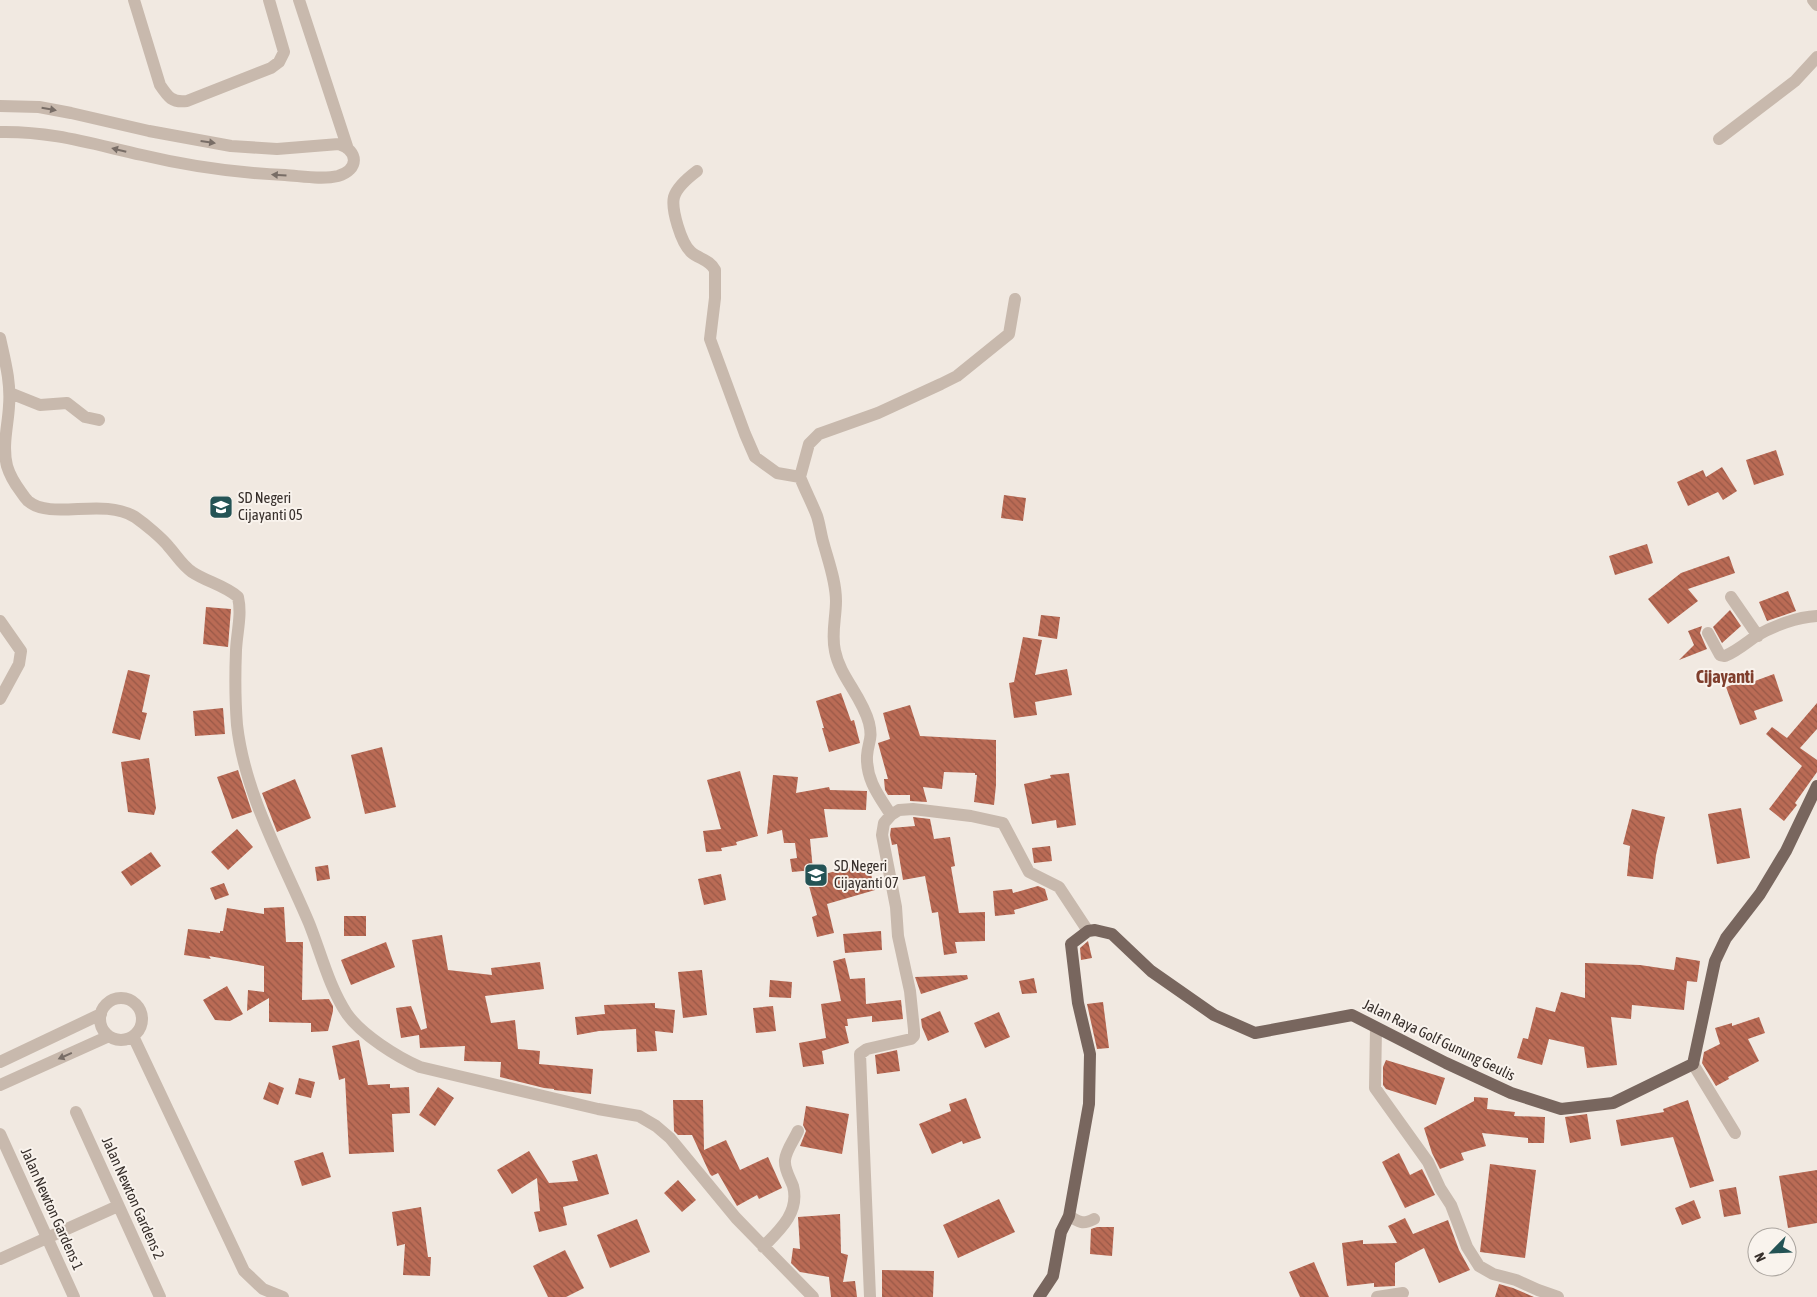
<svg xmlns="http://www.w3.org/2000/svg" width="1817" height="1297" viewBox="0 0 1817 1297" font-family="'Asap Condensed',sans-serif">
<defs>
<pattern id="building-back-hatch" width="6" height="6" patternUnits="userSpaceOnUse" patternTransform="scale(1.25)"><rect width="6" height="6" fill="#ba6b55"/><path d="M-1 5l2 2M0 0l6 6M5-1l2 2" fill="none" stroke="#985847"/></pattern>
</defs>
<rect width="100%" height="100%" fill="#f1e9e1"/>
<path fill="url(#building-back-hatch)" d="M1776 450 1784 475 1754 485 1746 460Z
M1722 467 1737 491 1723 500 1718 492 1688 506 1677 482 1703 470 1706 477Z
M1004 495 1026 498 1023 521 1001 518Z
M1647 544 1653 563 1615 575 1609 556Z
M1729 556 1735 573 1688 589 1698 601 1668 624 1648 599 1681 573Z
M1788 591 1796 611 1767 621 1759 602Z
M206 607 231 609 228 647 203 644Z
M1730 610 1741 626 1722 643 1713 627Z
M1041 615 1060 617 1057 639 1038 636Z
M1702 626 1700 633 1707 649 1679 660 1694 645 1688 631Z
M1023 637 1042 640 1035 675 1067 669 1072 695 1035 702 1037 715 1014 718 1009 683 1014 682Z
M128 670 150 675 142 712 147 713 140 740 112 733Z
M1774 674 1783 701 1754 711 1757 719 1740 725 1726 687 1743 681 1744 685Z
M841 693 851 721 854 720 860 743 829 752 822 728H824L816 701Z
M1817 703V729L1800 748 1817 760V772L1795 803 1797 805 1784 821 1769 809 1802 766 1766 734 1772 727 1787 738Z
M910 705 920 736 996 740V785L994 805 974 802 977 775H975V773L944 772 942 789 923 787 927 802 910 801V795H888L885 790 884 779H888L878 743 890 739 883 713Z
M223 708 225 734 195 736 193 711Z
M382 747 396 807 365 814 351 755Z
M149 758 156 808 154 815 128 812 121 762Z
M238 770 252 812 232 819 217 777Z
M740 771 758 836 736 842 737 845 721 848 722 851 706 852 703 831 721 829 707 780Z
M1069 773 1076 825 1057 828 1056 820 1032 824 1024 784 1051 778 1050 775Z
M773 775 798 777 796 793 829 787 830 790 867 791 866 810 824 809 828 837 810 839 813 870 792 872 790 859 797 858 795 843H784L782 830 767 834Z
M295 779 311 818 277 832 262 793Z
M1741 808 1750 858 1717 864 1708 814Z
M1632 809 1665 817 1656 855 1653 879 1627 876 1630 846 1623 844Z
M913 817 930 819 934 839 950 837 955 866 951 867 959 913 985 912V941L955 942 957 953 944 955 938 912 932 913 925 876 903 880 897 844 892 845 890 835 891 828 915 826Z
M237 829 253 847 228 870 211 852Z
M1050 846 1052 861 1034 863 1032 848Z
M151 852 161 866 131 886 121 872Z
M868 862 875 890 827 904 834 933 817 937 812 917 817 915 807 879Z
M328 865 330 879 317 881 315 867Z
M721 874 726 900 704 905 698 879Z
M224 883 229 895 215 900 210 888Z
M1038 886 1045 889 1048 900 1014 910 1015 914 995 916 993 891 1012 889 1013 893Z
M284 907 286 942H303L302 1000 329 999 333 1006V1011L328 1031 311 1032V1023L269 1022V998L247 1011 248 990 264 992V966L209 956 211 959 184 955 188 929 220 933V931H223L227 908 264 914V908Z
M344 916H366V936H344Z
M881 931 882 950 845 953 843 934Z
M442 935 448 970 492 975 491 968 540 962 544 989 485 996 491 1023 515 1020 518 1049 540 1051 539 1064 593 1069 591 1094 554 1090V1089L544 1088 500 1077 501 1062 464 1061 465 1046 420 1048 419 1035 401 1038 396 1008 411 1006 421 1030 427 1028 412 940Z
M1088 941 1092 958 1081 960 1080 948Z
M386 942 395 967 351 985 341 960Z
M1676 957 1700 961 1697 982 1687 981 1684 1010 1632 1005 1631 1019 1611 1017 1617 1065 1587 1068 1584 1047 1549 1039 1542 1065 1517 1058 1523 1038 1528 1039 1536 1007 1555 1012 1561 992 1585 998V963L1640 965 1674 970Z
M845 958 850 979 865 978 866 1004 901 1000 903 1019 872 1022V1016L847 1019 848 1026H845L849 1043 822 1051 824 1064 803 1067 799 1043 826 1038 821 1004 841 1001 833 961Z
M702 970 707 1015 683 1018 678 972Z
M967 975 968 979 921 994 915 977Z
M1034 978 1037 993 1022 994 1019 981Z
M770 980 792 982 791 998 769 997Z
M227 986 243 1014 230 1021 215 1020 203 1000Z
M1103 1002 1109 1048 1097 1049 1087 1004Z
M655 1003V1008L675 1010 673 1033 655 1031 657 1051 637 1052 636 1029 599 1031 577 1035 575 1017 605 1014 604 1005Z
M773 1006 776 1031 756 1033 753 1008Z
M940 1011 949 1032 928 1041 922 1027 921 1019Z
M999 1012 1010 1037 985 1048 974 1023Z
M1759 1017 1765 1033 1748 1039 1759 1061 1728 1077 1729 1079 1716 1086 1702 1063 1704 1052 1720 1044 1715 1028 1732 1023V1026Z
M359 1040 368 1085 390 1084V1088L409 1087 410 1113 392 1114 394 1152 349 1154 345 1078 339 1080 332 1046Z
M897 1050 900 1071 877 1074 875 1055Z
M1386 1060 1445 1078 1436 1105 1386 1089 1383 1085V1067Z
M299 1078 315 1082 311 1098 295 1094Z
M269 1082 284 1088 278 1105 263 1099Z
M438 1087 454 1098 435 1126 419 1115Z
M1474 1097 1488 1098 1487 1109 1515 1112 1514 1116 1545 1117 1544 1143H1528V1138L1482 1133 1486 1146 1461 1153 1464 1160 1440 1169 1432 1153 1424 1128 1474 1101Z
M966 1098 981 1138 963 1144 962 1141 932 1154 919 1124 951 1111 949 1104Z
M673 1100H703L704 1150 726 1140 740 1170 768 1157 782 1188 759 1199 757 1195 737 1206 718 1173 712 1176 710 1174 692 1135H678L674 1131Z
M1688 1100 1714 1181 1690 1188 1673 1137 1621 1146 1616 1120 1664 1112 1663 1109Z
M806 1106 849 1114 842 1154 800 1146 806 1131 803 1125Z
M1587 1114 1591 1139 1570 1143 1565 1117Z
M529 1151 549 1183 578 1181 572 1161 597 1154 609 1194 563 1207 567 1225 539 1232 534 1212 540 1211 537 1178 512 1194 497 1170Z
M323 1152 331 1177 302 1186 294 1161Z
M1399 1153 1410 1175 1422 1169 1435 1195 1405 1208 1382 1162Z
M1490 1164 1536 1170 1525 1258 1480 1252Z
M1817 1170V1223L1788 1228 1779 1176Z
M678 1180 696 1200 682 1212 664 1193Z
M1736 1187 1741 1214 1724 1217 1719 1190Z
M999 1199 1015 1232 958 1258 943 1225Z
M1694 1200 1701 1218 1682 1225 1675 1208Z
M421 1207 428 1257H431L430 1276 403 1275 405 1244 397 1246 392 1212Z
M840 1214 841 1253 848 1255 843 1282 855 1281 857 1297H831L829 1277 800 1272 791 1263 793 1248 800 1249 798 1217Z
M1405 1218 1413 1234 1448 1220 1459 1250 1470 1270 1439 1283 1424 1248 1395 1263V1286L1374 1287V1283L1347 1286 1342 1243 1363 1240V1244L1397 1243 1388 1226Z
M637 1219 650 1252 610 1268 597 1235Z
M1097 1227H1114L1112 1256 1090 1254 1091 1229Z
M565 1250 584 1288 566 1297H548L533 1266Z
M1314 1262 1322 1281 1329 1297H1300L1289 1272Z
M882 1270 934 1271 933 1297H882Z
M1499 1284 1513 1288 1534 1297H1495Z"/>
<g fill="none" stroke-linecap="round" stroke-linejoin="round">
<path stroke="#c8b9ad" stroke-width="12" d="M134 0 160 85C168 97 172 103 187 101L271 68 279 62 284 52 269 0
M299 0 347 146
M1813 0 1817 5
M0 106 39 107 71 113 149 131 231 146 277 149 339 144C359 151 359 170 338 176 322 180 301 176 285 175 237 173 188 166 142 155 92 144 52 131 0 132
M1719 139 1795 81 1817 57
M697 171C689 177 677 187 674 197 671 209 681 243 691 252 699 259 710 260 715 270V298L710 339 745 434 755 457 777 473 800 477C805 490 812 503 817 516 820 525 821 536 824 545 829 563 836 582 836 601 836 618 831 634 835 651 840 677 862 696 869 723 873 740 868 741 867 756 866 780 879 796 891 815
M0 338C5 361 11 382 9 406 8 426 2 445 7 466 10 476 15 484 21 492 23 495 26 499 28 501 52 521 102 497 135 517 145 524 162 538 169 547 177 556 182 565 192 572 207 582 224 585 238 597 242 615 237 631 236 650 235 675 235 700 237 725 245 795 282 859 309 923 321 953 329 987 347 1014 362 1035 397 1057 420 1067L598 1109 639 1116 656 1126 670 1138 736 1218 813 1297
M10 393 40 405 67 403 85 417 99 420
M800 477 809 444 819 434 878 413 941 384 957 376 1009 334 1015 299
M1731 597 1758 636
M0 621 21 651 19 664 0 699
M1708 633 1720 655 1725 656C1737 651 1746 643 1756 636 1773 626 1797 617 1817 616
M100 1019a21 21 0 1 1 42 0a21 21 0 1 1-42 0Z
M1376 1028 1375 1088 1428 1162 1440 1188 1451 1205 1467 1247 1479 1266 1493 1274 1516 1280 1538 1290 1558 1297
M133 1036 244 1271 263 1289 283 1297
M0 1062 101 1014
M1693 1064 1735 1133
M0 1085 109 1036
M76 1112 160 1297
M0 1134 74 1297
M1069 1216C1080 1222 1082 1225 1094 1219
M763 1247C780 1230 800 1212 793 1186 790 1178 784 1169 785 1160 786 1150 794 1140 798 1131
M0 1259 118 1206
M870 1297 860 1054 867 1049 911 1039 914 1036V1030L910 991 898 936 896 907 882 835 884 823 891 815 899 810 913 809 971 816 1003 823 1029 872 1059 887 1088 931
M1377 1297 1403 1293"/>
<path stroke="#78665e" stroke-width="12" d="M1039 1297 1053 1276 1061 1232 1069 1216 1089 1104 1090 1054 1078 1003 1071 944 1088 931 1095 930 1112 934 1151 971 1214 1015 1255 1033 1352 1015 1446 1063 1511 1093 1561 1109 1613 1103 1693 1064 1715 961 1726 938 1760 894 1786 851 1817 786"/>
</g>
<defs><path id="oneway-solid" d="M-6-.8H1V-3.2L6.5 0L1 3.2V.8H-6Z" transform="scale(1.25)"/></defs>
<g fill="#786d66">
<use href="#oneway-solid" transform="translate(49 109) rotate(10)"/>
<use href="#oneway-solid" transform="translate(208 142) rotate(8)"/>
<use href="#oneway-solid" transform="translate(119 150) rotate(-166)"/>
<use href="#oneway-solid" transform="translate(279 175) rotate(-176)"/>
<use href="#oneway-solid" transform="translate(65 1056) rotate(156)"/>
</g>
<defs>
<g id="school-square" transform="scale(1.25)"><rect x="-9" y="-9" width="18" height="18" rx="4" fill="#245355" stroke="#f9f3ed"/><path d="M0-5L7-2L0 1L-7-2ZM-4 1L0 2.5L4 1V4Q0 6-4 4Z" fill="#fff"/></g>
</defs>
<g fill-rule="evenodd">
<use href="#school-square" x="221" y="507"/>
<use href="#school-square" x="816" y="875"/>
</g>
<g text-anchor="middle" stroke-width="4" stroke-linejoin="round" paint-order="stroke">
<g font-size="15" fill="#372f2b" stroke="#f9f3ed" text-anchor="start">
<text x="238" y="503">SD Negeri<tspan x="238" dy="17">Cijayanti 05</tspan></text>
<text x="834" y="871">SD Negeri<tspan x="834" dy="17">Cijayanti 07</tspan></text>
</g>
<g font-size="15" fill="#372f2b" stroke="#f9f3ed">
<text transform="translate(1439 1040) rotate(26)" y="5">Jalan Raya Golf Gunung Geulis</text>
<text transform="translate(133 1198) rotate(66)" y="5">Jalan Newton Gardens 2</text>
<text transform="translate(52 1209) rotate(66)" y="5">Jalan Newton Gardens 1</text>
</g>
<g font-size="18" font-weight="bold" fill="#7f3e2c" stroke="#f9f3ed">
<text x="1725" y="683">Cijayanti</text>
</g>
</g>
<g transform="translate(1772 1252) rotate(246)"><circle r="24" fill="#f9f3ed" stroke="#aba59f"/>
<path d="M0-4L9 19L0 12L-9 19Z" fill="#245355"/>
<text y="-8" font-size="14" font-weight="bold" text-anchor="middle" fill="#372f2b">N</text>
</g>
</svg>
